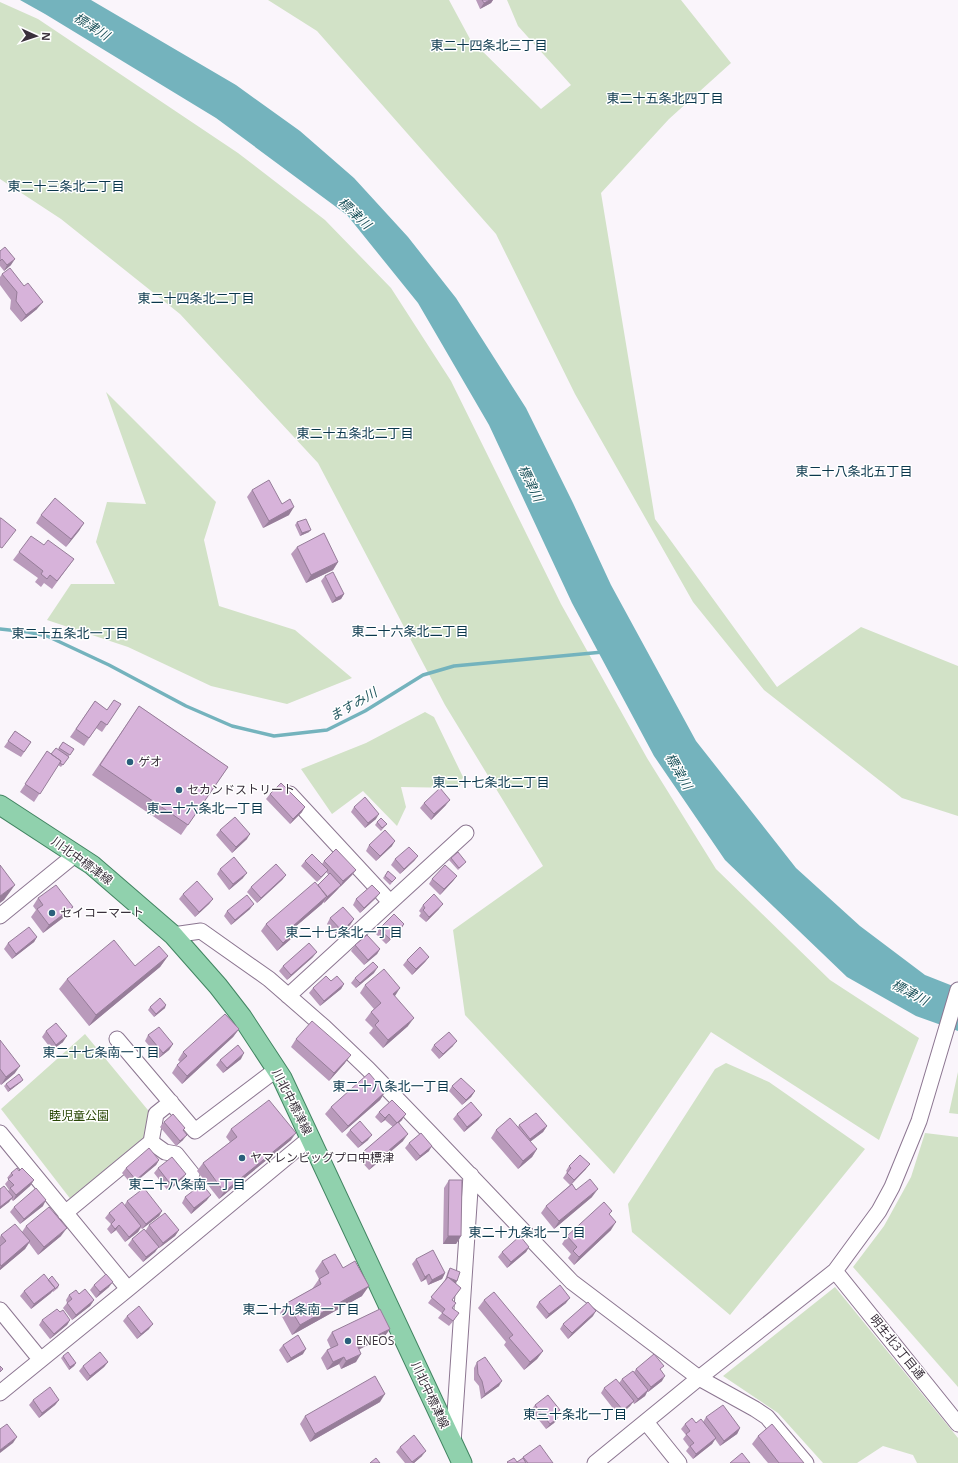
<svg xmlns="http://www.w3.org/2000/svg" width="958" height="1463" viewBox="0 0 958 1463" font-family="'Open Sans','Noto Sans JP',sans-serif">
<rect width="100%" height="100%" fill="#faf5fb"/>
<path fill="#d2e2c7" d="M268 0H449L470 39 541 109 571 85 518 26 507 0H681L731 63 669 119 601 193 655 519 777 687 861 627 958 666V816L902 798 764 690 693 602 575 394 496 234 317 31Z
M0 2 38 19 238 153 325 220 391 288 451 381 561 604 647 758 716 869 830 980 919 1038 879 1140 711 1032 614 1174 465 1015 453 930 543 866 445 705 318 463 180 314 61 219 0 179Z
M106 392 216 502 204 540 219 606 295 630 352 678 287 704 211 686 128 647 47 620 71 584H115L96 542 107 502 146 504Z
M425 712 434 717 463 777 459 788 401 787 406 807 397 826 363 791 332 814 301 769 366 743Z
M85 1034 152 1115 146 1138 72 1201 1 1109Z
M726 1063 769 1082 865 1149 730 1315 632 1232 628 1204 715 1069Z
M958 1072V1114L949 1113Z
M925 1133 958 1137V1387L853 1267 884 1226 911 1177Z
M835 1287 958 1438V1463H917L913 1455 883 1446 857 1463H823L778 1413 723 1376Z"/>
<path fill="#74b3bd" d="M20 0H91L236 85 300 131 354 178 408 237 456 298 526 408 573 503 611 585 696 741 796 868 860 926 925 975 958 988V1031L916 1016 847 977 725 860 654 756 572 603 489 425 418 303 347 215 216 118 45 14Z"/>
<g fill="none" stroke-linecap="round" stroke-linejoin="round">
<path stroke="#74b3bd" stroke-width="3.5" d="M0 629 28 632 47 636 109 665 186 706 232 726 274 736 327 730 365 711 423 675 454 666 603 652"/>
<g stroke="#8c7691" stroke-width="17">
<path id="minor" d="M290 794 390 902
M0 916 76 854
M173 935 201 931 269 979 324 1027 368 1069 430 1133 572 1282 699 1378 755 1409 767 1417 806 1463
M288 996 466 833
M117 1039 195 1131 277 1069
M0 1133 128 1289
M151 1142 165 1152 176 1154 192 1174
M65 1213 151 1142 156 1114 171 1102
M835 1271 958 1424
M0 1310 40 1359
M0 1393 128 1289 310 1138
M646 1422 679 1463
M453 1443 471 1175
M595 1463 699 1378 835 1271 879 1211 892 1187 919 1121 958 990"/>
</g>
<g stroke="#418461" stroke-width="21">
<path id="major" d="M0 805 92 865 173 935 218 986 242 1017 282 1078 462 1463"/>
</g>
<use href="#minor" stroke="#fff" stroke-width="15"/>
<use href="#major" stroke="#90d1ad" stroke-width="19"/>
</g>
<path fill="#b99abb" d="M476 0H493L491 3 480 9Z
M0 251 11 265 4 271 0 266Z
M2 274 37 309 21 322 10 309 11 300 0 285V277Z
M252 490 282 504 289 515 263 528 247 497Z
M41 515 84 523 66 547 36 523Z
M297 522 309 532 300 536 295 525Z
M44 545 74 559 52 589 44 583 41 587 35 582 38 578 13 560 19 552Z
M297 547 338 562 333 570 306 583 291 554Z
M325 576 344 594 341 599 332 603 321 581Z
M95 701 107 710 121 704 102 732 96 728 84 746 70 737Z
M139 706 228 767 181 835 92 775Z
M15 731 31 742 21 757 4 747Z
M63 742 74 749 61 767 58 765 34 802 20 792 47 751 51 754 58 749Z
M270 794 302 812 290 824 266 799Z
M424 803 446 805 431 820 420 808Z
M354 807 376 819 365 828 351 812Z
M377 822 387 824 381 831 375 825Z
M220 830 247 839 232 853 216 835Z
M369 845 392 846 376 861 366 851Z
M418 856 414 861 400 874 391 865 395 859Z
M451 858 464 864 458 870 449 860Z
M305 861 322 864 324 861 356 870 352 875 324 903 323 902 322 904 295 927 292 938 277 951 261 931 266 924 318 885 329 875 326 872 317 882 301 866Z
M220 869 243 878 229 890 217 874Z
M388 871 396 878 390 885 383 878Z
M286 875 282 880 257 903 247 892 251 887Z
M457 876 453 881 440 895 429 884 432 879Z
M183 894 213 899 209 904 195 917 179 899Z
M38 898 73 907 68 914 43 933 31 917 36 910 33 906Z
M376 898 360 913 353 905 356 899Z
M423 905 439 909 426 922 419 916 421 913 419 911Z
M250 909 231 925 224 916 227 911Z
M330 918 354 919 350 925 338 936 327 924Z
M404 924 401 929 386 944 376 934 379 929Z
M37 937 34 942 12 959 4 949 8 943Z
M355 945 380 949 377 954 364 965 351 951Z
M168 956 160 967 89 1026 59 989 67 979 135 966Z
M313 957 287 980 279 971 283 966Z
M429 957 425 962 412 975 403 965 407 960Z
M374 973 356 988 351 983 355 978Z
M331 981 344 984 341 989 320 1006 309 993 313 988Z
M365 985 394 996 408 1026 383 1048 369 1033 373 1028 365 1020 371 1012 374 1009 360 993Z
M150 1007 165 1008 154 1017 148 1010Z
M239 1029 233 1037 182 1084 172 1073 177 1065 180 1062 178 1060 183 1052Z
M46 1031 63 1042 52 1050 42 1037Z
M148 1035 173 1044 169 1050 159 1058 145 1041Z
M296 1039 345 1063 329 1081 291 1047Z
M0 1040 15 1073 1 1085 0 1084Z
M434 1045 453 1046 439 1059 431 1050Z
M241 1059 223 1073 216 1065 220 1060Z
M21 1082 8 1092 4 1086 6 1084Z
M452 1086 475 1091 471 1097 462 1105 449 1091Z
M385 1092 380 1100 342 1133 325 1114 331 1107Z
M392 1100 402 1120 399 1123 403 1141 369 1170 359 1159 364 1151 393 1127 385 1120 381 1123 375 1117 379 1112Z
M457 1114 482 1115 478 1120 464 1132 453 1119Z
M164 1122 185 1128 183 1131V1140L176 1146 160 1127Z
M519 1125 547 1126 543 1132 530 1142 537 1149 532 1157 518 1169 491 1138 496 1130 518 1127Z
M231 1129 291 1140 219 1199 197 1171 203 1163 230 1142 226 1137Z
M350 1130 368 1140 358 1148 346 1135Z
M409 1143 429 1151 416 1161 405 1148Z
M159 1160 156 1165 132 1185 122 1173 126 1168Z
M569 1166 586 1169 572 1184 576 1190 592 1197 554 1229 541 1213 546 1206 570 1185 563 1178 567 1172 566 1171Z
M158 1168 182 1179 168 1191 154 1173Z
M19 1171 34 1180 30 1186 13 1201 11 1199 9 1202 0 1209V1189L8 1191 9 1190 5 1184 9 1179 7 1178 11 1173Z
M449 1180 461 1236 456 1244H443L444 1188Z
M185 1197 207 1200 191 1214 182 1203Z
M127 1201 162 1211 159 1216 142 1229 141 1228 138 1232 125 1242 116 1230 111 1234 107 1229 111 1224 105 1218 109 1213 124 1206Z
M43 1206 20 1224 10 1212 14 1207Z
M612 1211 609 1215 611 1230 574 1265 568 1258 571 1254 562 1244 567 1236Z
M149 1225 179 1230 175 1236 159 1248 158 1247 155 1252 143 1262 128 1245 132 1239 146 1230Z
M26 1226 61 1236 38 1255 29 1243 25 1249 0 1270V1237L1 1235 22 1232Z
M529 1247 526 1252 507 1268 498 1257 502 1252Z
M416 1259 445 1273 442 1279 428 1285 426 1279 421 1282 412 1264Z
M322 1261 343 1268 362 1296 292 1335 280 1313 287 1303 312 1289 319 1279 315 1271Z
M450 1268 455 1283 461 1288 452 1300 456 1303 452 1308 455 1319 449 1326 438 1318 442 1313 428 1303 445 1280 448 1271Z
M48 1280 59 1285 58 1288 53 1292 52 1291 51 1293 31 1309 20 1296 24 1291Z
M94 1285 109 1287 96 1298 90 1290Z
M79 1294 94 1300 90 1306 72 1320 63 1308 67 1303 66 1300 69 1295Z
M484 1300 543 1351 537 1359 524 1370 504 1345 506 1342 478 1308Z
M539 1302 566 1303 546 1319 536 1307Z
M60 1312 70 1320 67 1325 50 1339 39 1325 42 1320Z
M127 1316 149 1329 137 1339 123 1321Z
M593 1316 568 1339 560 1329 563 1324Z
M390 1329 384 1337 359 1349 356 1362 341 1369 339 1364 327 1370 321 1358 327 1350 331 1349 327 1340 332 1332Z
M283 1345 303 1354 287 1363 279 1350Z
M63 1356 76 1363 74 1366 69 1370 61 1358Z
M108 1362 104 1367 87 1381 79 1371 83 1366Z
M477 1362 499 1386 481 1399 479 1386 474 1380V1368Z
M636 1369 661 1370 662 1381 648 1392H647L645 1396 634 1404 633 1402 630 1406 619 1416 601 1393 604 1388 619 1383 622 1379 634 1372Z
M33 1400H59L55 1405 39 1418 29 1405Z
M380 1402 310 1442 300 1424 305 1416Z
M535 1405 556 1415 558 1418 554 1423 546 1429 531 1410Z
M706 1417 740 1428 737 1434 720 1446 715 1439 712 1444 693 1459 686 1451 689 1447 683 1439 686 1435 681 1429 685 1424 703 1422Z
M758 1436 804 1463H768L752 1444Z
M400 1447 422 1456 414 1463H405L396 1452Z
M523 1457 553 1463H507V1462H517L522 1459Z"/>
<path fill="#967d99" d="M490 0H493L491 3 480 9 484 3Z
M15 259 11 265 4 271 7 265Z
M43 302 37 309 21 322 26 315Z
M294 507 289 515 263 528 269 521Z
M84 523 79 531 66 547 71 539Z
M311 530 309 532 300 536 302 533Z
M338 562 333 570 306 583 311 575Z
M344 594 341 599 332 603 336 598Z
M450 800 446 805 431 820 434 814Z
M305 807 302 812 290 824 293 819Z
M379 814 376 819 365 828 368 823Z
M250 834 247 839 232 853 236 847Z
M395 841 392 846 376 861 380 856Z
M418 856 414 861 400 874 404 869Z
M328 870 324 875 317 882 321 877Z
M356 870 352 875 340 887 343 881Z
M247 873 243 878 229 890 233 884Z
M286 875 282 880 257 903 261 898Z
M457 876 453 881 440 895 444 889Z
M15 885 4 900 0 903V896Z
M341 885 337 890 324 903 327 897Z
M380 893 376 898 360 913 364 908Z
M327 896 322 904 288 933 293 926Z
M213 899 209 904 195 917 199 912Z
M254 904 250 909 231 925 235 920Z
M443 904 439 909 426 922 429 917Z
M73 907 68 914 43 933 49 925Z
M354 919 350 925 338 936 342 931Z
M404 924 401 929 386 944 390 939Z
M297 930 292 938 277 951 283 943Z
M37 937 34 942 12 959 16 954Z
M380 949 377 954 364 965 368 960Z
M317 952 313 957 287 980 291 975Z
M168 956 160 967 89 1026 96 1015Z
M429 957 425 962 412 975 416 969Z
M378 967 374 973 356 988 360 983Z
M344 984 341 989 320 1006 324 1001Z
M400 988 395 996 388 1002 393 994Z
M166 1005 165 1008 154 1017 156 1014Z
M414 1018 408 1026 383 1048 388 1040Z
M239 1029 233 1037 182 1084 187 1076Z
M67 1036 63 1042 52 1050 56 1045Z
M457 1041 453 1046 439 1059 443 1054Z
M173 1044 169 1050 159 1058 163 1053Z
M244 1053 241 1059 223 1073 227 1068Z
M351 1055 345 1063 329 1081 334 1073Z
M20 1066 15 1073 1 1085 6 1077Z
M23 1080 21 1082 8 1092 10 1089Z
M475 1091 471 1097 462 1105 466 1100Z
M385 1092 380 1100 342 1133 348 1126Z
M389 1114 385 1120 381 1123 385 1118Z
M406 1114 402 1120 393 1128 397 1123Z
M482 1115 478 1120 464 1132 467 1127Z
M547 1126 543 1132 527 1144 530 1139Z
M296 1133 291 1140 219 1199 224 1192Z
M408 1134 403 1141 369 1170 374 1163Z
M187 1135 183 1140 176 1146 180 1141Z
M372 1135 368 1140 358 1148 362 1143Z
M432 1146 429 1151 416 1161 420 1156Z
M537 1149 532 1157 518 1169 523 1161Z
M159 1160 156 1165 132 1185 136 1180Z
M590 1164 586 1169 570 1185 574 1180Z
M186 1174 182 1179 168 1191 172 1186Z
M34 1180 30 1186 13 1201 16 1195Z
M598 1189 592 1197 554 1229 559 1221Z
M211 1195 207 1200 191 1214 194 1208Z
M13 1197 9 1202 0 1209V1207Z
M46 1200 43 1206 20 1224 24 1219Z
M162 1211 159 1216 142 1229 146 1224Z
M616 1222 611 1230 574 1265 579 1257Z
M119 1225 116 1230 111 1234 115 1229Z
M141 1226 138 1232 125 1242 129 1237Z
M67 1228 61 1236 38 1255 44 1247Z
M179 1230 175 1236 159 1248 163 1243Z
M448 1236H461L456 1244H443Z
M30 1241 25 1249 0 1270V1268L1 1266Z
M159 1247 155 1252 143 1262 146 1257Z
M529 1247 526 1252 507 1268 511 1262Z
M445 1273 442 1279 428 1285 432 1280Z
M429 1274 426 1279 421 1282 425 1277Z
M447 1277 457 1281 455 1284 445 1280Z
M113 1282 109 1287 96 1298 100 1292Z
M369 1286 362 1296 292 1335 300 1325Z
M55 1288 51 1293 31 1309 34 1304Z
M570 1298 566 1303 546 1319 549 1314Z
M94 1300 90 1306 72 1320 76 1315Z
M596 1311 593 1316 568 1339 572 1333Z
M70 1320 67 1325 50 1339 54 1334Z
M153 1324 149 1329 137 1339 141 1334Z
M390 1329 384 1337 352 1353 357 1345Z
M306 1349 303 1354 287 1363 291 1358Z
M543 1351 537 1359 524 1370 530 1362Z
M361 1354 356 1362 341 1369 346 1361Z
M344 1357 339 1364 327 1370 333 1362Z
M108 1362 104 1367 87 1381 90 1376Z
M76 1363 74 1366 69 1370 70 1367Z
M665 1376 662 1381 648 1392 651 1387Z
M502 1381 499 1386 481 1399 485 1394Z
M648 1390 645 1396 634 1404 638 1399Z
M385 1394 380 1402 310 1442 315 1434Z
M59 1400 55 1405 39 1418 42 1413Z
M634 1401 630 1406 619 1416 623 1410Z
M558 1418 554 1423 546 1429 550 1424Z
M740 1428 737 1434 720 1446 724 1441Z
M17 1437 13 1443 0 1453V1450Z
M716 1438 712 1444 693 1459 696 1454Z
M426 1451 422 1456 414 1463H412Z"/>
<path fill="#d7b3da" stroke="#967d99" d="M482 0H490L484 3Z
M5 247 15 259 7 265 2 259 0 261V251Z
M10 268 24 286 28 283 43 302 26 315 16 301 17 292 2 274Z
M269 480 282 504 290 499 294 507 269 521 252 490Z
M55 498 84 523 71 539 41 515Z
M0 518H1L16 530 2 548 0 547Z
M306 519 311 530 302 533 297 522Z
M324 533 338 562 311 575 297 547Z
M31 536 44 545 48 540 74 559 57 581 50 575 47 579 41 574 43 571 19 552Z
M333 572 344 594 336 598 325 576Z
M114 700 121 704 107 725 101 721 89 738 76 729 95 701 107 710Z
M139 706 228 767 188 825 100 765Z
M15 731 31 742 24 752 8 741Z
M63 742 74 749 70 755 59 748Z
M56 748 69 757 63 765 60 763 61 761 51 754Z
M47 751 61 761 40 794 25 784Z
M281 783 305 807 293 819 270 794Z
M440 788 450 800 434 814 424 803Z
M365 797 379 814 368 823 354 807Z
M235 817 250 834 236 847 220 830Z
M381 818 387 824 382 828 377 822Z
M385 830 395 841 380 856 369 845Z
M409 847 418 856 404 869 395 859Z
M336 849 356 870 343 881 324 861Z
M458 852 466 862 459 868 451 858Z
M312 854 328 870 321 877 305 861Z
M234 857 247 873 233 884 220 869Z
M276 864 286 875 261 898 251 887Z
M0 865 15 885 0 896Z
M445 865 457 876 444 889 432 879Z
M388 871 396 878 392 882 385 876Z
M330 873 341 885 327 897 318 885Z
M197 881 213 899 199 912 183 894Z
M315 882 327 896 293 926 297 930 283 943 266 924Z
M56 885 73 907 49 925 37 909 43 905 38 898Z
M372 885 380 893 364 908 356 899Z
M434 894 443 904 429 917 423 910 425 908 423 905Z
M247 895 254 904 235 920 227 911Z
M343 907 354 919 342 931 330 918Z
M394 914 404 924 390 939 379 929Z
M29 927 37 937 16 954 8 943Z
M367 935 380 949 368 960 355 945Z
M114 940 135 966 159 946 168 956 96 1015 67 979Z
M309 943 317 952 291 975 283 966Z
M420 947 429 957 416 969 407 960Z
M373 962 378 967 360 983 355 978Z
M384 969 400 988 393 994 414 1018 388 1040 375 1025 379 1021 371 1012 381 1003 365 985Z
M326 976 331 981 337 976 344 984 324 1001 313 988Z
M160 998 166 1005 156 1014 150 1007Z
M225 1014 239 1029 187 1076 177 1065 187 1056 183 1052Z
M312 1021 351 1055 334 1073 296 1039Z
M56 1023 67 1036 56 1045 46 1031Z
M159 1027 173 1044 163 1053 148 1035Z
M449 1032 457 1041 443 1054 434 1045Z
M0 1040 20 1066 6 1077 0 1069Z
M238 1045 244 1053 227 1068 220 1060Z
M369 1073 385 1092 348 1126 331 1107Z
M19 1074 23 1080 10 1089 6 1084Z
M461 1078 475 1091 466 1100 452 1086Z
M269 1100 296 1133 224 1192 203 1163 237 1137 231 1129Z
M392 1100 406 1114 397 1123 389 1114 385 1118 379 1112Z
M471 1102 482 1115 467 1127 457 1114Z
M536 1113 547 1126 530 1139 519 1125Z
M173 1114 185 1128 183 1130 187 1135 180 1141 164 1122Z
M510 1118 537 1149 523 1161 496 1130Z
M360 1121 372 1135 362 1143 350 1130Z
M398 1122 408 1134 374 1163 364 1151Z
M421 1133 432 1146 420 1156 409 1143Z
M149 1148 159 1160 136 1180 126 1168Z
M580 1155 590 1164 574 1180 567 1173 571 1168 569 1166Z
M172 1157 186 1174 172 1186 158 1168Z
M17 1168 19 1171 22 1168 34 1180 16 1195 10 1188 14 1185 8 1179 13 1175 11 1173Z
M590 1179 598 1189 559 1221 546 1206 572 1184 576 1190Z
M449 1180H462L461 1236H448Z
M202 1184 211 1195 194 1208 185 1197Z
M4 1186 13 1197 0 1207V1189Z
M36 1188 46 1200 24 1219 14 1207Z
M144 1188 162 1211 146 1224 127 1201Z
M122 1202 141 1226 129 1237 119 1225 115 1229 111 1224 115 1220 109 1213Z
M604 1202 612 1211 609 1214 616 1222 579 1257 573 1251 577 1247 567 1236Z
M49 1207 67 1228 44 1247 26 1226Z
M165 1213 179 1230 163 1243 149 1225Z
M15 1224 30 1241 1 1266 0 1264V1246L6 1241 1 1235Z
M144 1229 159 1247 146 1257 132 1239Z
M520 1236 529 1247 511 1262 502 1252Z
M433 1250 445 1273 432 1280 429 1274 425 1277 416 1259Z
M335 1254 343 1268 355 1261 369 1286 300 1325 287 1303 321 1284 319 1279 329 1273 322 1261Z
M450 1268 460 1272 457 1281 447 1277Z
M44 1274 55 1288 34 1304 24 1291Z
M106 1274 113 1282 100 1292 94 1285Z
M52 1276 59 1285 55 1289 54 1288H55L48 1280Z
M448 1277 461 1288 452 1300 456 1303 452 1308 459 1313 453 1321 442 1313 445 1309 431 1297Z
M560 1285 570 1298 549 1314 539 1302Z
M85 1289 94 1300 76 1315 67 1303 72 1299 69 1295 76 1290 79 1294Z
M494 1292 543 1351 530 1362 509 1338 513 1335 484 1300Z
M588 1302 596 1311 572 1333 563 1324Z
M139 1306 153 1324 141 1334 127 1316Z
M57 1309 60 1312 63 1310 70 1320 54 1334 42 1320Z
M380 1309 390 1329 357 1345 361 1354 346 1361 344 1357 333 1362 327 1350 338 1345 332 1332Z
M298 1335 306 1349 291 1358 283 1345Z
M68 1352 76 1363 70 1367 63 1356Z
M100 1352 108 1362 90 1376 83 1366Z
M654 1354 664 1366 660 1369 665 1376 651 1387 636 1369Z
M485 1357 502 1381 485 1394 482 1381 478 1374 477 1362Z
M0 1366 3 1369 0 1372Z
M633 1371 648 1390 638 1399 622 1379Z
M375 1376 385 1394 315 1434 305 1416Z
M616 1379 634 1401 623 1410 604 1388Z
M50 1387 59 1400 42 1413 33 1400Z
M548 1395 560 1410 555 1414 558 1418 550 1424 535 1405Z
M723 1405 740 1428 724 1441 706 1417Z
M692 1418 696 1423 701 1419 716 1438 696 1454 690 1446 694 1443 686 1434 690 1431 685 1424Z
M7 1424 17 1437 0 1450V1429Z
M772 1424 804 1463H779L758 1436Z
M414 1435 426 1451 412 1462 400 1447Z
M540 1445 553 1463H528L523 1457Z
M742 1453 750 1463H730Z
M376 1458 380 1463H370Z
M514 1458 517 1462 523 1458 526 1463H508L507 1462Z"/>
<g fill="#2a5f7b" stroke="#fff" stroke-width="1.5">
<circle cx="130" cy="762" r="4"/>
<circle cx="179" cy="790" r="4"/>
<circle cx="52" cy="913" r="4"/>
<circle cx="242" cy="1158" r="4"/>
<circle cx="348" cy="1341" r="4"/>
</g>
<g text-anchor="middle" stroke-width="3" stroke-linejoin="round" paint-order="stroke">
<g font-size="12" fill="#39303b" stroke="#fff" text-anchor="start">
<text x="138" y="766">ゲオ</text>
<text x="187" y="794">セカンドストリート</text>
<text x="60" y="917">セイコーマート</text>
<text x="250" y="1162">ヤマレンビッグプロ中標津</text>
<text x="356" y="1345">ENEOS</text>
</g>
<g font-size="12" fill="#39303b" stroke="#fff">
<text transform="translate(82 861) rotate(36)" y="4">川北中標津線</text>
<text transform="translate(292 1102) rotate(63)" y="4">川北中標津線</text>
<text transform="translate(897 1347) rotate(51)" y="4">明生北3丁目通</text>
<text transform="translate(430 1395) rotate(65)" y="4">川北中標津線</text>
</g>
<g font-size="12" fill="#294705" stroke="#fff">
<text x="79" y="1120">睦児童公園</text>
</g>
<g font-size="13" font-style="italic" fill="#1f555d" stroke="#fff">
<text transform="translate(92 26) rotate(32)" y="5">標津川</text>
<text transform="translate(355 213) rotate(43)" y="5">標津川</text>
<text transform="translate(531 483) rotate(64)" y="5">標津川</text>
<text transform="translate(353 704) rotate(-30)" y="5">ますみ川</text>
<text transform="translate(679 771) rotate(60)" y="5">標津川</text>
<text transform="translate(910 992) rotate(28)" y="5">標津川</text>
</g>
<g font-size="13" fill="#0a374c" stroke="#fff">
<text x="489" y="50">東二十四条北三丁目</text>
<text x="665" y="103">東二十五条北四丁目</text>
<text x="66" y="191">東二十三条北二丁目</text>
<text x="196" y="303">東二十四条北二丁目</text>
<text x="355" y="438">東二十五条北二丁目</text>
<text x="854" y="476">東二十八条北五丁目</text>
<text x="410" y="636">東二十六条北二丁目</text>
<text x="70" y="638">東二十五条北一丁目</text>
<text x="491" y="787">東二十七条北二丁目</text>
<text x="205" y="813">東二十六条北一丁目</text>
<text x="344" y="937">東二十七条北一丁目</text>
<text x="101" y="1057">東二十七条南一丁目</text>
<text x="391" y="1091">東二十八条北一丁目</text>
<text x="187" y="1189">東二十八条南一丁目</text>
<text x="527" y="1237">東二十九条北一丁目</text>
<text x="301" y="1314">東二十九条南一丁目</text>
<text x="575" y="1419">東三十条北一丁目</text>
</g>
</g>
<g transform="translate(36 36) rotate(93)" stroke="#ffffff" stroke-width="3" paint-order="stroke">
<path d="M0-3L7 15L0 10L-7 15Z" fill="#39303b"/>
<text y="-6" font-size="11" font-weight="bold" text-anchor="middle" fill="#39303b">N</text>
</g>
</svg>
